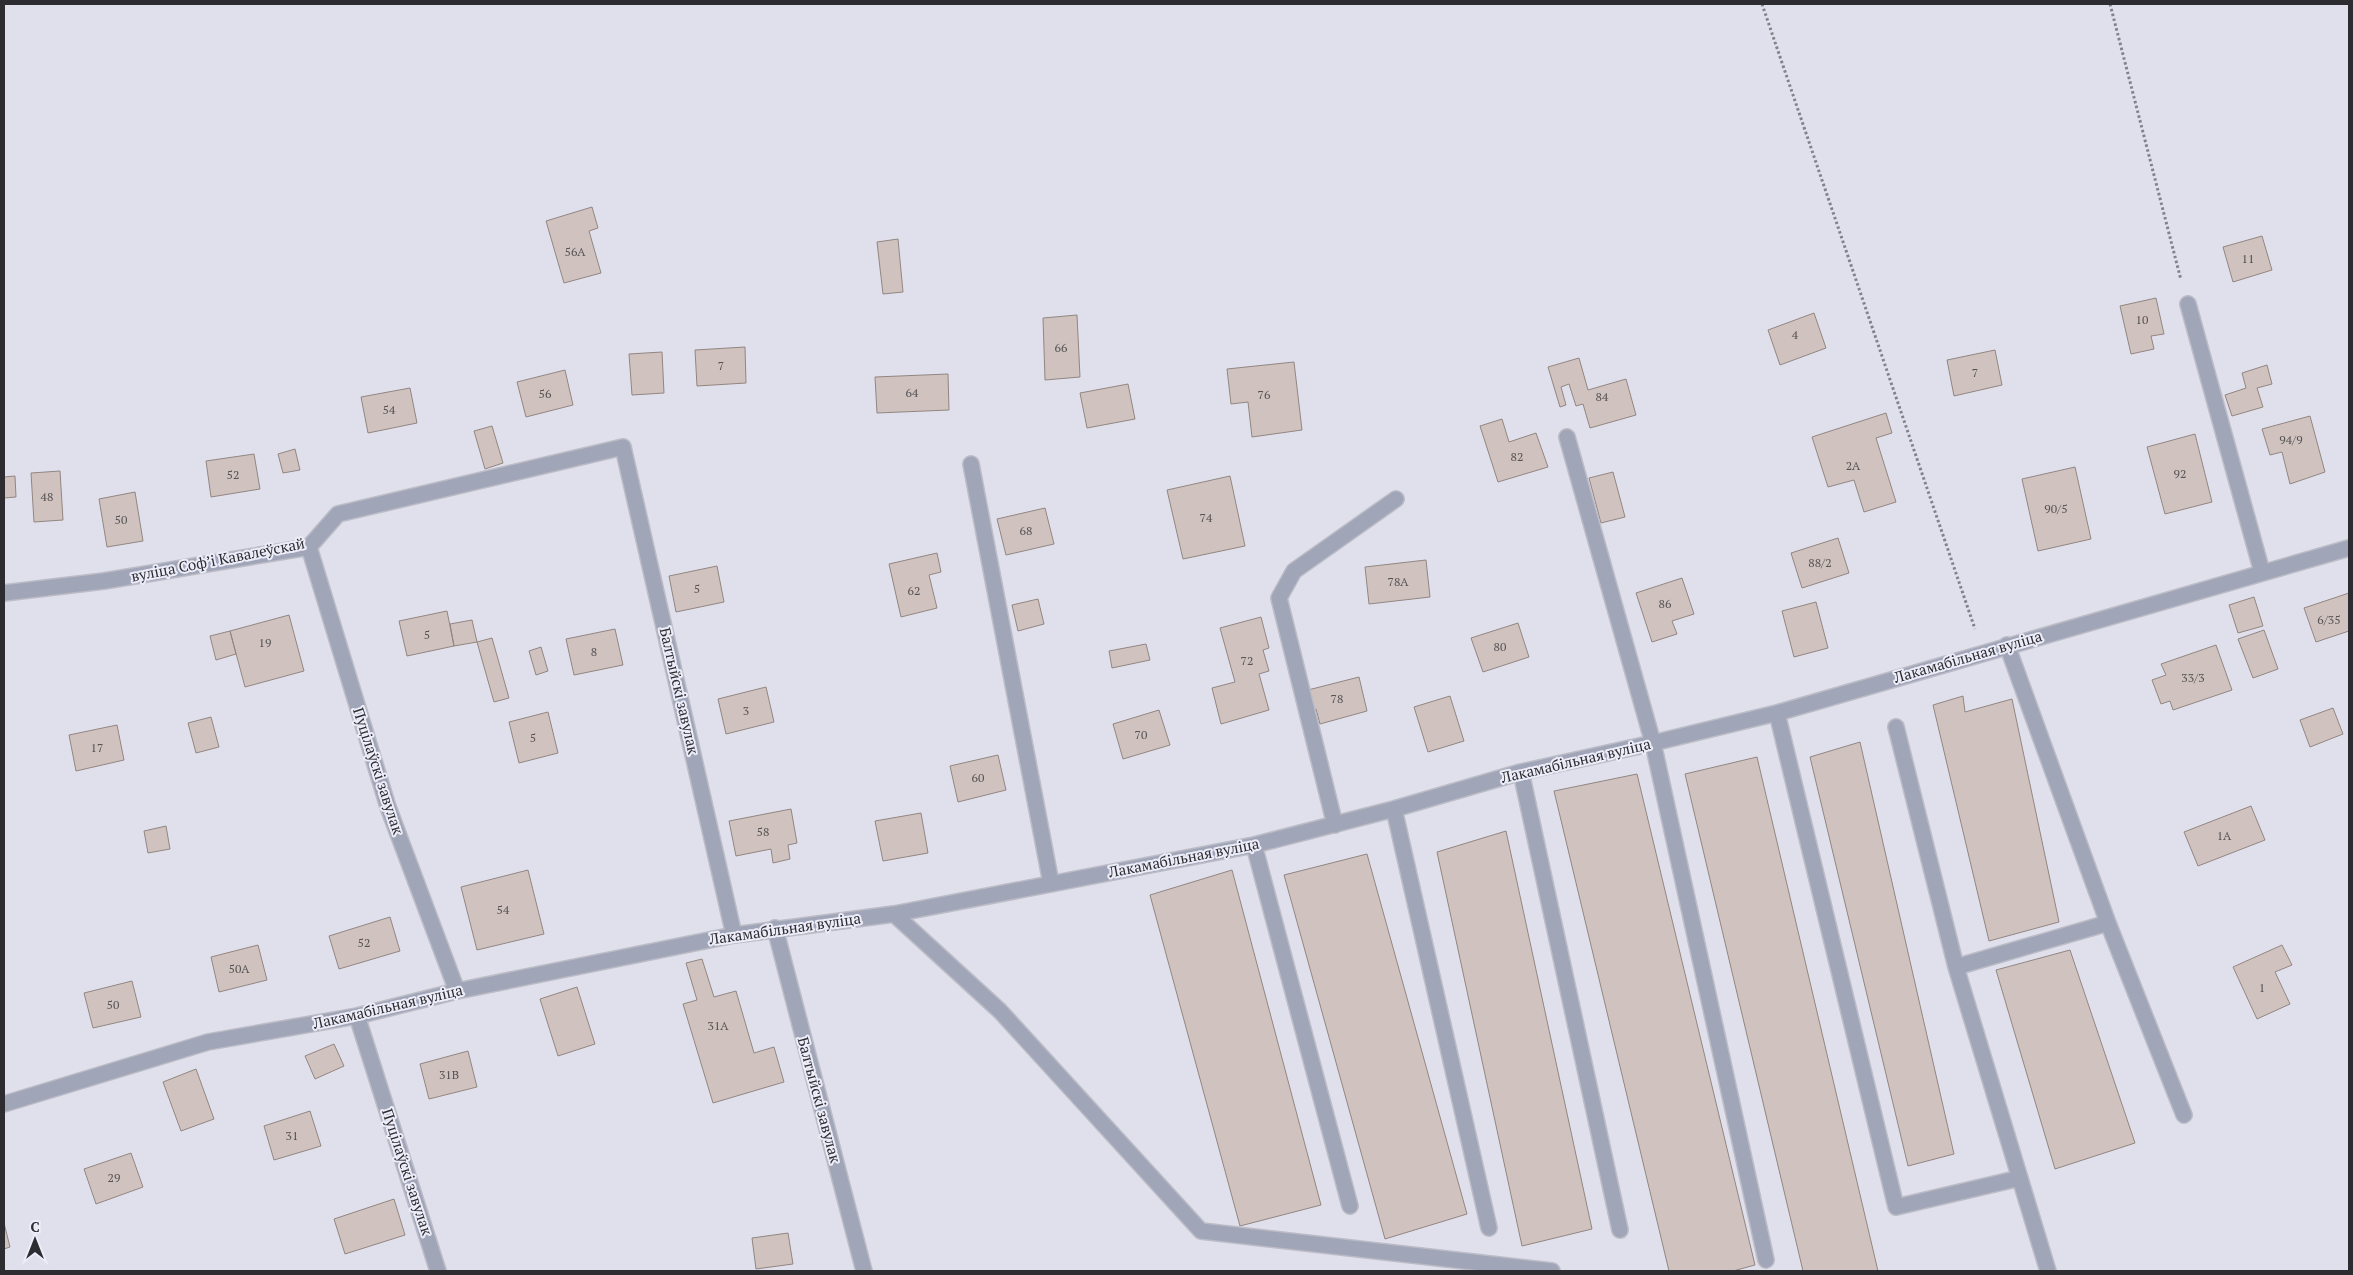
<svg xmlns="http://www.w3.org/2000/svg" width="2353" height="1275" viewBox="0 0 2353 1275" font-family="'PT Serif',serif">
<rect width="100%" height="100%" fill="#e0e0ec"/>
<path fill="#d0c2bf" stroke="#928682" d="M592 207 598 228 589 231 601 273 564 283 546 221Z
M2262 236 2272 270 2233 282 2223 247Z
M898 239 903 292 883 294 877 242Z
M2156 298 2164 334 2151 336 2154 349 2131 354 2120 306Z
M1814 313 1826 348 1780 365 1768 330Z
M1077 315 1080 377 1045 380 1043 318Z
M745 347 746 383 697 386 695 350Z
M1995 350 2002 385 1954 396 1947 360Z
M662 352 664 393 632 395 629 354Z
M1579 358 1588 390 1626 379 1636 415 1590 428 1583 404 1576 406 1569 384 1561 387 1566 405 1560 407 1548 367Z
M1294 362 1302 430 1252 437 1248 402 1231 404 1227 369Z
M2267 365 2272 384 2257 388 2263 407 2232 416 2225 395 2246 388 2242 373Z
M565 370 573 405 526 417 517 382Z
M948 374 949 410 877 413 875 377Z
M1128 384 1135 419 1087 428 1080 393Z
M410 388 417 423 368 433 361 397Z
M1886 413 1892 433 1876 438 1896 502 1864 512 1854 480 1828 487 1812 437Z
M2310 416 2325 472 2290 484 2282 452 2270 455 2262 429Z
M1502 419 1509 442 1536 433 1548 467 1498 482 1480 426Z
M492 426 503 463 485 469 474 431Z
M2195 434 2212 502 2165 514 2147 447Z
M295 449 300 470 283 473 278 454Z
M254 454 260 489 211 497 206 461Z
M2075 467 2091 539 2038 551 2022 479Z
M60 471 63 520 34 522 31 473Z
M1613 472 1625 517 1601 523 1589 478Z
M15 476 16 497 4 498V477Z
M1230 476 1245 546 1183 559 1167 490Z
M135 492 143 541 107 547 99 499Z
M1045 508 1054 544 1006 555 997 519Z
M1838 538 1849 573 1802 588 1791 553Z
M937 553 941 572 929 575 937 608 901 617 889 564Z
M1426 560 1430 597 1369 604 1365 567Z
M717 566 724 602 676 612 669 576Z
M1682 578 1694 614 1672 621 1677 634 1652 642 1636 593Z
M2349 593V631L2316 642 2304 608Z
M2254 597 2263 626 2238 633 2229 605Z
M1038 599 1044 624 1018 631 1012 605Z
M1816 602 1828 648 1794 657 1782 611Z
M447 611 454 646 407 656 399 621Z
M289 615 304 671 245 687 230 631Z
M1261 617 1269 648 1263 650 1269 671 1259 674 1269 710 1221 724 1212 688 1235 682 1220 628Z
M472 620 477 642 454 646 450 624Z
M1518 623 1529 657 1483 672 1471 638Z
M615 629 623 665 574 675 566 639Z
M2264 630 2278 669 2253 678 2238 639Z
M230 631 236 654 216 660 210 636Z
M492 638 509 698 494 702 477 642Z
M1146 644 1150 660 1112 668 1109 651Z
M2216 645 2232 690 2173 710 2170 701 2161 704 2152 680 2166 675 2161 664Z
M541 647 548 671 536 675 529 651Z
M1359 677 1367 711 1320 724 1316 709 1312 710 1308 690Z
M766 687 774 722 726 734 718 699Z
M1450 696 1464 741 1428 752 1414 707Z
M1963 696 1965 712 2012 699 2059 922 1989 941 1933 705Z
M2333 708 2343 734 2310 747 2300 720Z
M1159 710 1170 745 1123 759 1113 724Z
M548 712 558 753 519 763 509 722Z
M211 717 219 747 196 753 188 723Z
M117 725 124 760 76 771 69 735Z
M1860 742 1954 1154 1908 1166 1810 757Z
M998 755 1006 790 958 802 950 766Z
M1757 757 1878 1271H1803L1685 774Z
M1637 774 1755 1265 1733 1271H1669L1554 791Z
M2251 806 2265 840 2198 866 2184 832Z
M791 809 797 843 788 845 790 859 773 863 771 849 736 856 729 821Z
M921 813 928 853 883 861 875 821Z
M166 826 170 849 148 853 144 831Z
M1506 831 1592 1229 1522 1246 1437 852Z
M1367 854 1467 1214 1385 1239 1284 875Z
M528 870 544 934 477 950 461 887Z
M1232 870 1321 1205 1240 1226 1150 895Z
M390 917 400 951 339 969 329 936Z
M258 945 267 980 219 992 211 957Z
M2282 945 2292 965 2275 972 2290 1004 2257 1019 2233 967Z
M2070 950 2135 1143 2055 1169 1996 970Z
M702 959 714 997 736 991 754 1053 774 1047 784 1082 713 1103 683 1004 697 1000 686 963Z
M132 981 141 1017 93 1028 84 993Z
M577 987 595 1044 558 1056 540 999Z
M334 1044 344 1066 315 1079 305 1056Z
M468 1051 477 1087 429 1099 420 1064Z
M196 1069 214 1119 181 1131 163 1082Z
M310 1111 321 1146 274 1160 264 1126Z
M131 1153 143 1187 96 1204 84 1169Z
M394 1199 405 1235 345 1254 334 1219Z
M4 1223 10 1247 4 1249Z
M788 1233 793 1264 756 1269 752 1238Z"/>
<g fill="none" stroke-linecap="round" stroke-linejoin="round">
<g stroke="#bcbcc7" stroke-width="18">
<path id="minor" d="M2188 304 2262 572
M1567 437 1653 743 1766 1260
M971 464 1051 883
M309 547 388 807 457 991
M4 593 104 581 309 547 338 514 623 447 734 935
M2007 645 2108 923 2184 1115
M1777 713 1896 1207 2020 1178
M1896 727 1956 967
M1521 772 1620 1230
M1394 809 1489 1228
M1335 825 1279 598 1294 571 1396 499
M1254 845 1350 1206
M894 914 1000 1011 1201 1231 1552 1271
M775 928 864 1271
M357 1016 438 1271
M4 1104 208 1042 357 1016 457 991 734 935 894 914 1254 845 1394 809 1521 772 1653 743 1777 713 2349 548
M2048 1271 1956 967 2108 923"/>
</g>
<path stroke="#82828a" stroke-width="3" stroke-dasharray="2.5 2.5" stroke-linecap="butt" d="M1762 4 1975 629
M2110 4 2181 280"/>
<use href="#minor" stroke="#a0a5b8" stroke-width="15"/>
</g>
<g text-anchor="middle" stroke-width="4" stroke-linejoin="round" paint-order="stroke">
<g font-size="12" fill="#555254">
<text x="575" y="256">56А</text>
<text x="2248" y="263">11</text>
<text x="2142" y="324">10</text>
<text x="1795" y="339">4</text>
<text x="1061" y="352">66</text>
<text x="721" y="370">7</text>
<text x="1975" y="377">7</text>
<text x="912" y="397">64</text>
<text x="545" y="398">56</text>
<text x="1264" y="399">76</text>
<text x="1602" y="401">84</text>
<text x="389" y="414">54</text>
<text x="2291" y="444">94/9</text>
<text x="1517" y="461">82</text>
<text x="1853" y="470">2А</text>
<text x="2180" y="478">92</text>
<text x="233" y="479">52</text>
<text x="47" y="501">48</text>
<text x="2056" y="513">90/5</text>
<text x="1206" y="522">74</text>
<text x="121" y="524">50</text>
<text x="1026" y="535">68</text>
<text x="1820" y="567">88/2</text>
<text x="1398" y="586">78А</text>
<text x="697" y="593">5</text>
<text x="914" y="595">62</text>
<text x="1665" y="608">86</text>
<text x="2329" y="624">6/35</text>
<text x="427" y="639">5</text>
<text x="265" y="647">19</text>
<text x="1500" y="651">80</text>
<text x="594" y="656">8</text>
<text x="1247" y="665">72</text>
<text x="2193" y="682">33/3</text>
<text x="1337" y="703">78</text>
<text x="746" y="715">3</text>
<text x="1141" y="739">70</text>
<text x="533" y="742">5</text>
<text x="97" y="752">17</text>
<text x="978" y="782">60</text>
<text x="763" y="836">58</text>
<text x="2224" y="840">1А</text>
<text x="503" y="914">54</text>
<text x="364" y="947">52</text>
<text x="239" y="973">50А</text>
<text x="2262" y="992">1</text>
<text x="113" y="1009">50</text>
<text x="718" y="1030">31А</text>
<text x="449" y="1079">31В</text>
<text x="292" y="1140">31</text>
<text x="114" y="1182">29</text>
</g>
<g font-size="15" fill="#2c2c31" stroke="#ededfa">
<text transform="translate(218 560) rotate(-11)" y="5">вуліца Софʼі Кавалеўскай</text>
<text transform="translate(1968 657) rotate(-16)" y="5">Лакамабільная вуліца</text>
<text transform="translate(679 691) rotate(77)" y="5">Балтыйскі завулак</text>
<text transform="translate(1576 761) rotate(-13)" y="5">Лакамабільная вуліца</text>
<text transform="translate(378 771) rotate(72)" y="5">Пуцілаўскі завулак</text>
<text transform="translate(1184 858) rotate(-11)" y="5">Лакамабільная вуліца</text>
<text transform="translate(785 929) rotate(-8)" y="5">Лакамабільная вуліца</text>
<text transform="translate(388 1007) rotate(-13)" y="5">Лакамабільная вуліца</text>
<text transform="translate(819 1100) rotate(75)" y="5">Балтыйскі завулак</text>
<text transform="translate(407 1172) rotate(72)" y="5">Пуцілаўскі завулак</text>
</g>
</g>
<rect width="2353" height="1275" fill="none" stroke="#2c2c31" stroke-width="10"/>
<g transform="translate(35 1240)" stroke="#ededfa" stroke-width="4" paint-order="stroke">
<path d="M0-4L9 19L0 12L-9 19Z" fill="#2c2c31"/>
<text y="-8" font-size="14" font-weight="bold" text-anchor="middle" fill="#2c2c31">С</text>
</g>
</svg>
